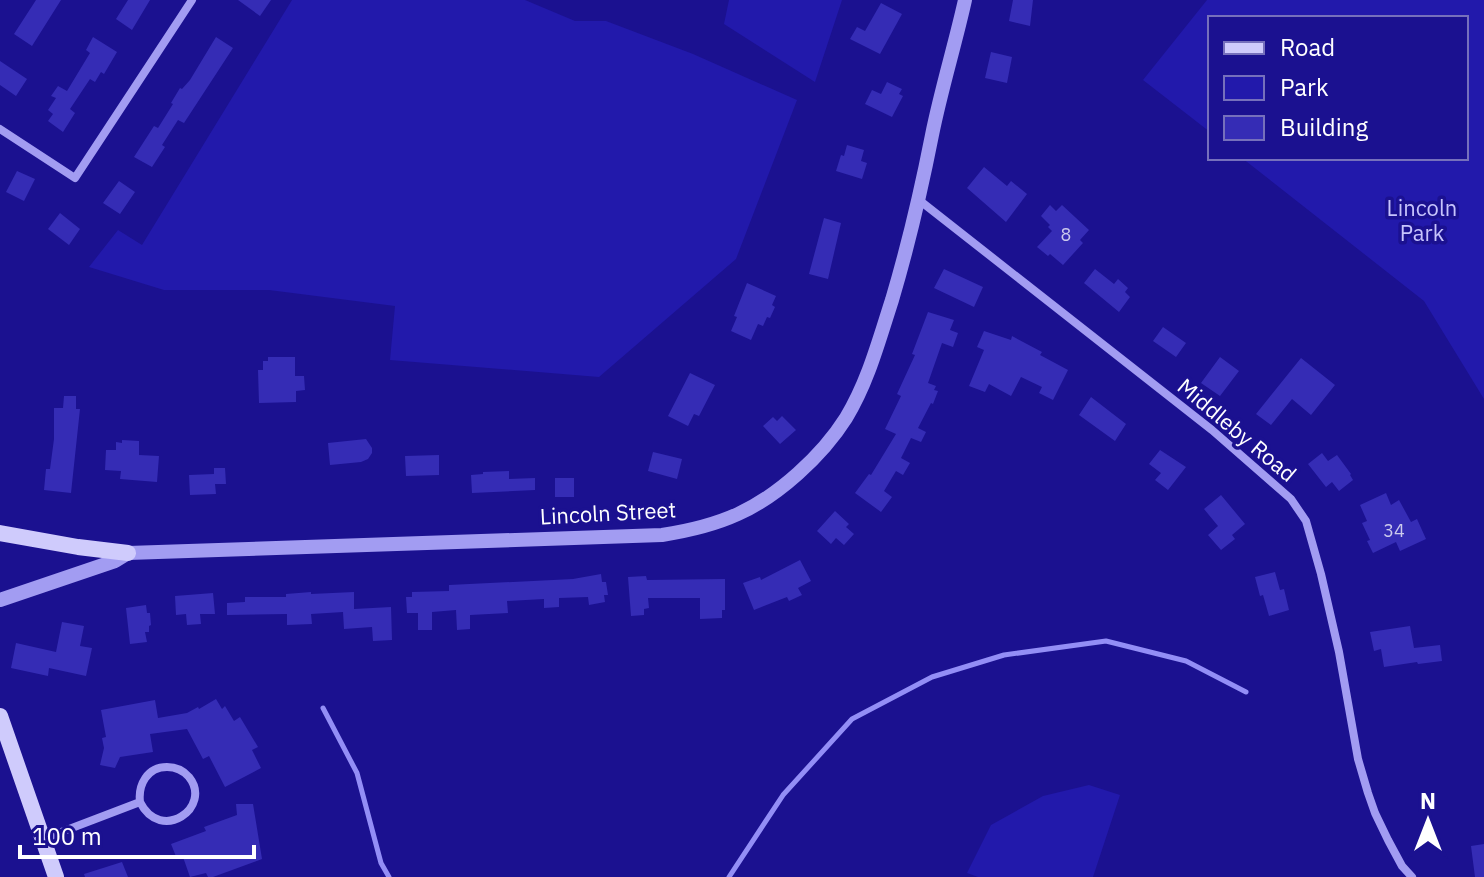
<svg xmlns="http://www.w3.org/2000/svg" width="1484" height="877" viewBox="0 0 1484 877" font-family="'IBM Plex Sans',sans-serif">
<rect width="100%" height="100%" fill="#1b1190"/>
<path fill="#2219ab" d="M292 0H525L575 21H606L693 54 797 100 736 259 599 377 390 360 395 306 269 290H164L89 267 118 230 142 245Z
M729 0H842L815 82 724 24Z
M1207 0H1484V399L1424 301 1242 158H1466V18H1210V132L1143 80Z
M1089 785 1120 795 1093 877H978L967 873 991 825 1043 796Z"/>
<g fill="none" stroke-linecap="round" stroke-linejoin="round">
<path stroke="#938ef6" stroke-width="5" d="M323 708 357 773 381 863 389 877
M729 877 783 795 852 719 932 677 1004 655 1106 641 1186 661 1246 692"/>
</g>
<path fill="#352cb5" d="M36 0H61L32 46 14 34Z
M128 0H150L132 30 116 19Z
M238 0H271L260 16Z
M1013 0H1033L1030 26 1009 21Z
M881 3 902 14 880 54 850 39 857 27 865 31Z
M93 37 117 52 104 74 101 72 95 82 90 79 70 109 75 113 63 132 48 121 53 114 48 110 56 98 51 96 58 86 67 91 90 53 86 50Z
M216 37 233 48 184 123 178 120 162 145 165 147 152 167 134 157 154 126 158 128 173 104 171 103 180 88 182 89 190 80Z
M991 52 1012 57 1007 83 985 78Z
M0 61 27 79 16 96 0 85Z
M887 82 902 89 899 94 903 96 892 117 865 104 872 90 881 94Z
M847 145 864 150 861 161 867 163 862 179 836 171 841 155 844 156Z
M984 167 1007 186 1011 181 1027 194 1006 222 967 188Z
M17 171 35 179 24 201 6 192Z
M119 181 135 192 120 214 103 203Z
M1050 205 1056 211 1062 205 1089 230 1080 240 1083 243 1063 265 1050 254 1048 256 1037 247 1052 231 1048 227 1050 225 1041 216Z
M60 213 80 229 69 245 48 229Z
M824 218 841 223 828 279 809 274Z
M944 269 983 287 974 307 934 288Z
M1095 269 1114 284 1118 279 1128 288 1125 292 1130 297 1119 312 1084 283Z
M747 283 776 296 772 305 775 307 770 318 767 317 763 326 758 324 751 340 731 331 737 317 734 316Z
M928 312 954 320 950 330 958 333 953 347 942 343 928 383 936 386 934 390 938 391 933 404 931 403 918 428 926 432 921 442 911 438 901 458 910 463 903 475 896 471 884 491 892 497 881 512 855 493 869 474 871 475 896 434 885 429 901 396 897 394 915 355 912 354Z
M1163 327 1186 343 1176 357 1153 341Z
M984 331 1011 340 1012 336 1042 352 1040 355 1068 370 1053 400 1039 393 1042 387 1021 377 1011 396 989 384 985 392 969 386 984 350 977 347Z
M268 357H295V376H304L305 390 296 391V402L259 403 258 370H263V361H268Z
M1220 357 1239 371 1220 396 1201 383Z
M1301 358 1335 385 1311 415 1292 399 1271 425 1256 414Z
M690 373 715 385 699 416 694 414 688 426 668 416Z
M64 396H76V409H80L71 493 44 490 46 469H50L54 439V408H63Z
M1091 397 1126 424 1115 441 1079 415Z
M782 416 796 430 780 444 763 426 773 417 777 421Z
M366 439 372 448V453L368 459 361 462 330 465 328 443Z
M122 440 139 441V455L159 456 157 482 120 479 121 471 105 470 106 450H116V442L122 443Z
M1160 450 1186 467 1168 490 1155 480 1161 473 1149 464Z
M653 452 682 459 677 479 648 471Z
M1322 453 1328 461 1337 455 1351 474 1350 475 1353 480 1339 491 1332 482 1326 487 1308 464Z
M439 455V475L406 476 405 456Z
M214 468H225L226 484H215L216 494 190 495 189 475 214 474Z
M509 471V479L535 478V490L472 493 471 475 483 474V472Z
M555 478H574V497H555Z
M1386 493 1391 505 1399 500 1411 522 1417 519 1426 539 1400 551 1396 542 1373 553 1367 541 1370 540 1362 523 1367 521 1360 505Z
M1221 495 1245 524 1232 535 1235 539 1221 550 1208 535 1218 526 1204 509Z
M835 511 849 524 846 527 854 534 844 545 836 538 831 544 817 531Z
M800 560 811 581 798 588 802 595 789 601 787 597 754 610 743 583 760 577 761 580Z
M1275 572 1280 590 1284 589 1289 610 1269 616 1263 595 1260 596 1255 577Z
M601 574 602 582H606L608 595H604L605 602 589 605 588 597 559 598V607L544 608V599L507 601 508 613 470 615V629L457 630 456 610 432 612V630H418V613H407L406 597H412V592L449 591V585L573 579Z
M646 576 647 580 725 579V610H722V618L700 619V598H648L649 608 644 609V615L631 616 628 577Z
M311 592V594L354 592V609L391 607 392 640 373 641 372 627 344 629 343 612 311 614 312 624 287 625V614L227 615V603L245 602V597H286V594Z
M213 593 215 614H200L201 624 187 625 186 614 176 615 175 596Z
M146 605 147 613H150L151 625 149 626V632H145L147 642 130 644 126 608Z
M62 622 84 626 80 646 92 648 86 676 49 668 48 676 11 668 16 643 56 652Z
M1410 626 1414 648 1440 645 1442 661 1418 664 1417 662 1384 667 1381 649 1374 651 1370 632Z
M216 699 222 709 225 706 234 721 240 717 258 747 252 750 261 768 225 787 209 756 203 759 187 729 150 734 153 752 120 757 115 768 100 765 104 748 102 738 106 737 101 710 155 700 158 718 187 713 198 707 199 709Z
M236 804H253L262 859 213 877H208L206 873 190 877 183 857 177 859 171 844 206 831 204 827 237 815Z
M1484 844V877H1475L1471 846Z
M122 862 128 877H85L84 874Z"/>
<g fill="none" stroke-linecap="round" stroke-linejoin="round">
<path stroke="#a29cf2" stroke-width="8" d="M0 129 75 178 192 0
M919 200 1212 430 1291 499 1306 521 1321 574 1339 652 1358 759 1368 793 1375 813 1388 840 1402 866 1412 877
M43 839 140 802C138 785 147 767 167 767 176 767 183 770 189 777 213 807 161 844 140 802"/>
<path stroke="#a29cf2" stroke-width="14" d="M0 600 115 561 128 553 662 535C688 531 714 525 738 514 778 496 822 456 846 418 868 382 879 340 892 300 908 246 921 191 932 135 941 90 955 45 965 0"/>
<path stroke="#cfcbfc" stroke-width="16" d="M0 533 78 547 128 553
M0 716 56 877"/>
</g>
<g text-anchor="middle" stroke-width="7" stroke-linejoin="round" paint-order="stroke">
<g font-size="18" fill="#cccaec">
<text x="1066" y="241">8</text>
<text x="1394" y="537">34</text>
</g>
<g font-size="22" fill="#c7c4fd" stroke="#1b1190">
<text x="1422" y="216">Lincoln<tspan x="1422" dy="25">Park</tspan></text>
</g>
<g font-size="22" fill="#fff" stroke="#1b1190">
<text transform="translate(1237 430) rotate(40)" y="8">Middleby Road</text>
<text transform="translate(608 513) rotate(-3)" y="8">Lincoln Street</text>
</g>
</g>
<rect x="1208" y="16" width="260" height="144" fill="#1b1190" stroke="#7670bc" stroke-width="2"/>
<rect x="1224" y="42" width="40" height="12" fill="#cfcbfc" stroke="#7670bc" stroke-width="2"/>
<text x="1280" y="56" font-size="24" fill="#ffffff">Road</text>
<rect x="1224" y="76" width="40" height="24" fill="#2219ab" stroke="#7670bc" stroke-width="2"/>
<text x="1280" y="96" font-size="24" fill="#ffffff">Park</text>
<rect x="1224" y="116" width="40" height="24" fill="#352cb5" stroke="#7670bc" stroke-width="2"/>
<text x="1280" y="136" font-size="24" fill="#ffffff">Building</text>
<g transform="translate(1428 821)" stroke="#1b1190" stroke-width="6" paint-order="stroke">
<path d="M0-6L14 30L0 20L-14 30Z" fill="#ffffff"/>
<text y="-12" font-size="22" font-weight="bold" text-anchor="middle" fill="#ffffff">N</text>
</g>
<path d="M20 845v12h234v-12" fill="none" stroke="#ffffff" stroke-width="4"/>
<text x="32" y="845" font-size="24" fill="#ffffff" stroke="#1b1190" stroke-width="6" paint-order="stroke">100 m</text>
</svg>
